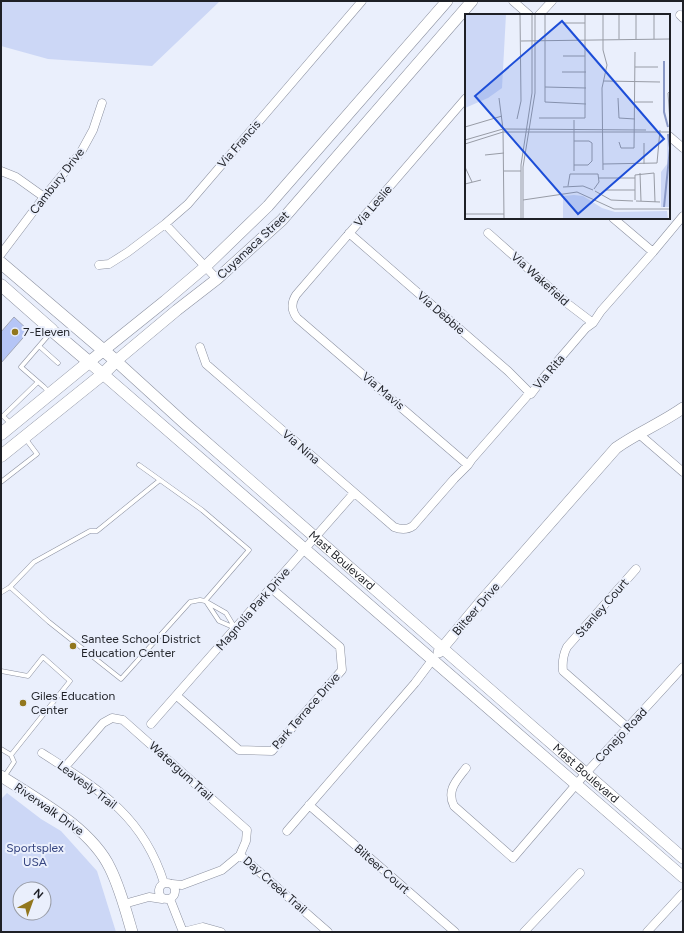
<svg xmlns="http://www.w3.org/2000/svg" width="684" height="933" viewBox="0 0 684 933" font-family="Figtree,sans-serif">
<rect width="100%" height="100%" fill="#eaeffc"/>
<path fill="#ccd7f6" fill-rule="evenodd" d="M1 1H220L152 66 48 59 1 46Z
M7 793 41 819 61 831 97 871 116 932H1V799ZM20 889H44V913H20Z"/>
<path fill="#b5c5f6" stroke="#a2a7b7" d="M14 317 29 331 1 363V332Z"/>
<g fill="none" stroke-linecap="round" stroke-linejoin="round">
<g stroke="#8d92a1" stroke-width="5">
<path id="lane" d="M39 346 58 363
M50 393 44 387 21 367 52 331
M11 424 3 416 38 382
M139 465 202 510 249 550 205 601
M1 482 37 454 25 438
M10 587 49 622 121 679 190 602 200 600 205 601 226 613 235 628
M1 591 2 592 10 587 34 562 90 531H97L160 480
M207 603 219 621 235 628
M1 671 28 676 43 657 70 681 11 755 14 762 4 777
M1 749 11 755"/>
</g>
<g stroke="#8d92a1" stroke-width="9">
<path id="street" d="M513 1 529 15
M539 15 552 1
M680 15 683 18
M466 98 296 295C291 303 291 310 297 318L468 465
M669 136 683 148
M1 171 16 177 44 197
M613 218 653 252
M165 224 217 279
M349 233 508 371 531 394
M488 233 568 304 593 323
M1 254 44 197 81 152 93 130 102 103
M99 265 109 264 128 252 165 224 188 204 362 1
M200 347 206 364 394 527C401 530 407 530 413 526L454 479 468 465 472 459 528 395 531 394 544 377 586 328 593 323 601 311 653 252 683 216
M639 434 683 472
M177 696 239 750 272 751 342 670 340 647 271 588
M151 724 354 493
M628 728 563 671C562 662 563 655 567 647L636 569
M42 753C98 789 143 815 164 883
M65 767 103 723 112 718 123 720 247 830 246 841 240 855 222 870 182 885 172 884
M466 768C457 780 446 790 454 806L513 858 586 773 683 667
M309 805 455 932
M287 831 415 683 433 659
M240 855 328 932
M159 891a8 8 0 1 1 16 0a8 8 0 1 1-16 0Z
M170 899 183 932
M124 904 149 897 162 899
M183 932 203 927 221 932
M524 932 580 873
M647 932 683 893"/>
</g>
<g stroke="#8d92a1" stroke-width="12">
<g id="secondary">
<path d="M447 1 268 206 205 267 165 301 89 362 683 877"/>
<path id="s1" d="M472 1 282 220 217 279 177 310 116 361 183 422 683 858"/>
<path d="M439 652 479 604 616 448C637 433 662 423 683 408"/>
<path d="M1 776C38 800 91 828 110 868 120 888 126 911 132 932"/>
</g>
</g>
<g stroke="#8d92a1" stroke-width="13">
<path id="primary" d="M1 263 116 361 103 374 1 456
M1 285 52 330
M1 434 89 362 55 333"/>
</g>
<use href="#lane" stroke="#fff" stroke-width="4"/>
<use href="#street" stroke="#fff" stroke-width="8"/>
<use href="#secondary" stroke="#fff" stroke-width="11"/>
<use href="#primary" stroke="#fff" stroke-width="12"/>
</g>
<g fill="#92771e" stroke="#eaeffc" stroke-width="1.5">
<circle cx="15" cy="332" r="4"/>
<circle cx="73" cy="646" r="4"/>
<circle cx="23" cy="703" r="4"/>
</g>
<g text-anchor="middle" stroke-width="4" stroke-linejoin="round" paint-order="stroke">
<g font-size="12" fill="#1e2026" stroke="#eaeffc">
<text transform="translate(239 144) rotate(-49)" y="4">Via Francis</text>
<text transform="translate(57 181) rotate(-52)" y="4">Cambury Drive</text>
<text transform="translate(373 206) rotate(-49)" y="4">Via Leslie</text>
<text transform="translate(253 245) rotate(-43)" y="4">Cuyamaca Street</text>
<text transform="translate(540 279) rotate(42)" y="4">Via Wakefield</text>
<text transform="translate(441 313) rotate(41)" y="4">Via Debbie</text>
<text transform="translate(549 372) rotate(-50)" y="4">Via Rita</text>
<text transform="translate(383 391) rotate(40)" y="4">Via Mavis</text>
<text transform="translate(301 447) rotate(41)" y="4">Via Nina</text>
<text dy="4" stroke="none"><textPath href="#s1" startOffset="809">Mast Boulevard</textPath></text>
<text transform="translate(602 608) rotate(-49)" y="4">Stanley Court</text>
<text transform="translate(253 609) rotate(-49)" y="4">Magnolia Park Drive</text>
<text transform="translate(476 609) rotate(-49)" y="4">Bilteer Drive</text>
<text transform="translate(306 711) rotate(-49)" y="4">Park Terrace Drive</text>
<text transform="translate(621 735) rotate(-47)" y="4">Conejo Road</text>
<text transform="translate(181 771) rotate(42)" y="4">Watergum Trail</text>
<text dy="4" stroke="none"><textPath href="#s1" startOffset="1133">Mast Boulevard</textPath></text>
<text transform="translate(87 785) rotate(37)" y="4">Leavesly Trail</text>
<text transform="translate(49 809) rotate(35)" y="4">Riverwalk Drive</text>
<text transform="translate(382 869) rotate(41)" y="4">Bilteer Court</text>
<text transform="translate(275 885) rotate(41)" y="4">Day Creek Trail</text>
</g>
<g font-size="12" fill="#1e2026" stroke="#eaeffc" text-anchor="start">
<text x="23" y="336">7-Eleven</text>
<text x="81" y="643">Santee School District<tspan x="81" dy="14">Education Center</tspan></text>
<text x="31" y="700">Giles Education<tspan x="31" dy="14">Center</tspan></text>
</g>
<g font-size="12" fill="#364580" stroke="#eaeffc">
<text x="35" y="852">Sportsplex<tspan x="35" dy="14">USA</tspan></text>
</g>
</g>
<g transform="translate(465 14)">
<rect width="205" height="205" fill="#eaeffc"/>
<path d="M0 0H41L37 74 23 84 0 94ZM205 120 204 193H196V158L202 150V121ZM109 181 118 182 137 194 150 198 202 197 203 205H98V182Z" fill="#ccd7f6"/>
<path fill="none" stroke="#8998c6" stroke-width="2" d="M199 47V98L203 113M199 193 205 134 203 120"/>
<path fill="none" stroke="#989ca6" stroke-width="1" d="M80 0V88L121 90M189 0V25M98 9H120M154 25V0M171 25V0M56 27 205 25M98 42H120M170 53H193M97 58H121M139 67 195 68M80 73 121 74M205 77 203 79 205 108M34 84 38 115 39 205M153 84 154 104 170 105M170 88H188M74 104H120V0M52 105 56 87 55 0M0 113 37 102M0 126 38 115 181 116M109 127H124L127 129V147L123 151H109M154 128 156 134H169L170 38M0 130 38 118H205M20 141 39 139M138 150 192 149 195 116M179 150V129M0 153 7 168M138 156 137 74 142 51 138 36V0M39 157H56M109 157V106M175 159 176 187M134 164H170M0 170 16 166M103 172 105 160H133L134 168 129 175M98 173 118 172 128 176M130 177 146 186 168 187M136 180 140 176H170M58 186 112 178 149 195H205M170 186V161L189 159 190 188M171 187 195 188M0 200H39M56 205V151L67 79V0M58 205V153L70 79V0"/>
<path fill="#1d4ed8" fill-opacity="0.15" stroke="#1d4ed8" stroke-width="2" d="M97 7 199 125 113 200 10 82Z"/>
<rect width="205" height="205" fill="none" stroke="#1e2026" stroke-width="2"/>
</g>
<rect width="684" height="933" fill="none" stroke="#1e2026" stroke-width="4"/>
<g transform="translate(32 901) rotate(41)"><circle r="19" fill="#eaeffc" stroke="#989ca6"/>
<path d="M0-3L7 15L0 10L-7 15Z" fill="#92771e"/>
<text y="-6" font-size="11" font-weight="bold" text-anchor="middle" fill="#1e2026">N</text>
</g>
</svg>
